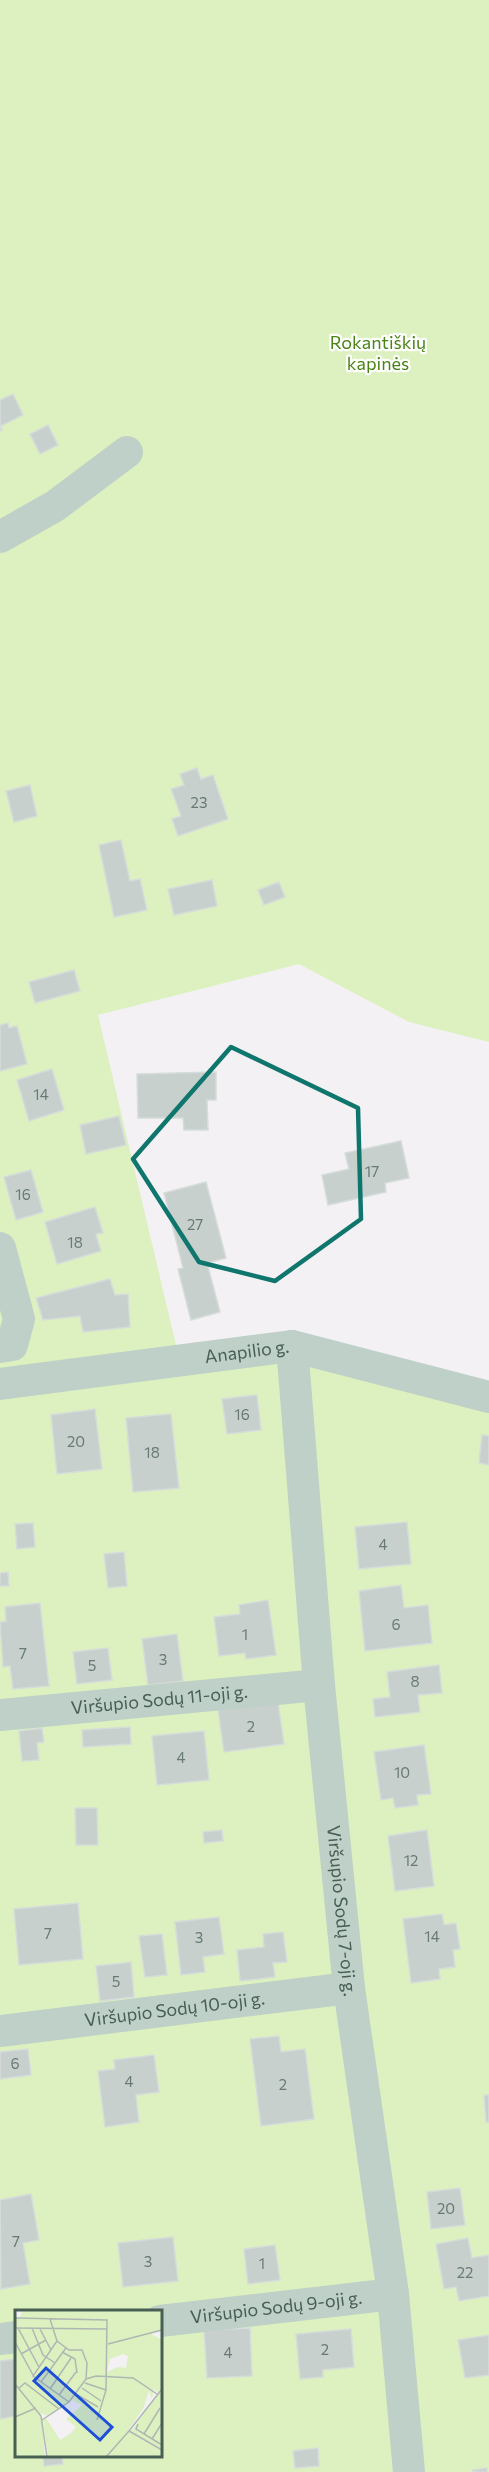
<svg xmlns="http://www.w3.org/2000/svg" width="489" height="2472" viewBox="0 0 489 2472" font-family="Commissioner,sans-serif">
<rect width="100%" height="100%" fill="#f3f1f3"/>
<path fill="#dcf1bf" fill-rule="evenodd" d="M0 0H489V1042L409 1022 299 964 98 1015 176 1345 304 1335 489 1406V2472H0ZM16 2312H160V2456H16Z"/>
<path fill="#c8d0cd" stroke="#d5dcda" stroke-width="1.5" d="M13 394 23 415 1 426 2 430 0 431V400Z
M48 425 58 445 40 454 30 434Z
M197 768 201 779 213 775 228 819 178 836 172 819 181 816 171 789 184 785 180 774Z
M30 785 37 816 14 822 6 791Z
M121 840 130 881 140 879 147 910 114 917 99 845Z
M212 880 217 906 174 915 168 889Z
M279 882 285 897 264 905 258 890Z
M74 970 80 991 35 1003 29 982Z
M8 1023 9 1028 17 1026 27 1064 0 1071V1025Z
M52 1069 64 1110 29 1121 17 1080Z
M216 1072V1100H207L208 1130H184L183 1118H138L137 1074Z
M119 1116 126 1145 86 1154 80 1125Z
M401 1141 409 1178 385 1183 386 1192 328 1205 322 1175 349 1169 345 1153Z
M31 1170 43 1212 16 1220 4 1177Z
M206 1182 226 1258 207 1263 220 1312 191 1320 178 1269 183 1268 164 1193Z
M95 1207 103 1233 96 1234 101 1251 57 1264 45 1222Z
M110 1279 115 1295 128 1294 130 1327 83 1332 80 1316 43 1320 36 1298Z
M257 1395 261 1430 227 1434 222 1399Z
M95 1409 102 1469 57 1474 51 1415Z
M171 1414 179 1488 133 1492 126 1418Z
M482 1435 489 1436V1465L479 1463Z
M407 1522 411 1564 359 1569 355 1527Z
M33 1523 35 1547 17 1549 15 1524Z
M124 1552 127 1586 108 1588 104 1554Z
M8 1572 9 1586H0V1573Z
M401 1585 404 1608 428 1605 432 1643 365 1651 359 1591Z
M268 1600 276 1655 246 1659 245 1653 219 1656 214 1617 240 1614 239 1605Z
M40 1603 49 1686 13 1689 10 1666 3 1667 0 1622 6 1621 5 1607Z
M177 1634 183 1681 148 1685 142 1639Z
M108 1648 112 1680 77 1684 73 1652Z
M439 1665 442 1693 418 1695 420 1712 375 1717 373 1699 390 1697 387 1672Z
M278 1702 284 1744 224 1752 218 1710Z
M130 1727 131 1744 83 1747 82 1730Z
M42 1728 44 1742 37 1743 39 1760 22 1761 19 1731Z
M204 1731 209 1780 157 1785 152 1736Z
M424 1745 431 1794 417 1795 418 1805 395 1808 393 1798 381 1800 374 1752Z
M75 1808H97L98 1845H76Z
M222 1830 223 1841 204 1843 203 1832Z
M427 1830 434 1886 395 1891 388 1836Z
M78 1903 83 1959 19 1965 14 1909Z
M442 1914 444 1925 456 1923 460 1949 453 1950 455 1967 439 1969 440 1979 411 1983 403 1919Z
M219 1917 224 1954 203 1957 205 1972 181 1975 175 1922Z
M283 1932 287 1962 273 1963 275 1977 240 1981 237 1950 264 1947 263 1934Z
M162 1934 167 1975 145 1977 139 1936Z
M131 1962 134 1997 100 2001 96 1966Z
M279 2036 281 2052 305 2049 314 2119 261 2126 250 2039Z
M28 2049 31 2075 0 2079V2052Z
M154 2055 159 2092 136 2095 139 2122 105 2127 98 2071 115 2069 114 2060Z
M484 2095H489V2122H486Z
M460 2188 465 2225 431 2229 427 2192Z
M31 2194 39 2240 23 2243 30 2284 1 2289 0 2200Z
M173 2237 178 2281 123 2287 118 2243Z
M468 2238 472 2258 489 2255V2296L459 2301 456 2287 444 2289 436 2244Z
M275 2245 280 2280 248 2284 244 2249Z
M250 2328 252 2376 207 2378 204 2330Z
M351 2329 354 2367 323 2370V2377L300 2379 296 2334Z
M489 2335V2375L465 2378 458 2340Z
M16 2359V2416L0 2419V2361Z
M318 2448 319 2466 295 2468 293 2451Z
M43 2456H62L63 2464 44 2466Z
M487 2468V2472H473V2470Z"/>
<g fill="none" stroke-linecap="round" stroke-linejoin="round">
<g stroke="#bed0c7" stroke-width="32">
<path d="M0 537 55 506 127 452"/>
<path d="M0 1248 19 1319 12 1345 0 1347"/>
<path id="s1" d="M292 1346 319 1685 349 1988 393 2294 409 2472"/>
<path id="s2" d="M0 1384 292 1346 489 1397"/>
<path id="s3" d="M0 1715 319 1685"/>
<path id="s4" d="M0 2031 349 1988"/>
<path id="s5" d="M160 2321 393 2294"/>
<path d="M0 2339 16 2337"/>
</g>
</g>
<path fill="none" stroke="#0f766e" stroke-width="4.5" stroke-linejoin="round" d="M231 1047 358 1108 361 1219 275 1281 199 1262 133 1159Z"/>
<g text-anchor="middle" stroke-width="4.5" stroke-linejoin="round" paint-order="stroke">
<g font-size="15" fill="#687b72">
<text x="199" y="808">23</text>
<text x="41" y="1100">14</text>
<text x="372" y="1177">17</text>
<text x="23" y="1200">16</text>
<text x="195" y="1230">27</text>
<text x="75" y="1248">18</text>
<text x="242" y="1420">16</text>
<text x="76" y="1447">20</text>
<text x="152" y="1458">18</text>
<text x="383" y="1550">4</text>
<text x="396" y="1630">6</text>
<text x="245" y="1640">1</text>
<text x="23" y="1659">7</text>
<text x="163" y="1665">3</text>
<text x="92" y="1671">5</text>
<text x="415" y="1687">8</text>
<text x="251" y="1732">2</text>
<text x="181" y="1763">4</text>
<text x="402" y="1778">10</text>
<text x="411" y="1866">12</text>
<text x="48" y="1939">7</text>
<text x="432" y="1942">14</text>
<text x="199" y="1943">3</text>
<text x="116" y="1987">5</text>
<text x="15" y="2069">6</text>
<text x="129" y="2087">4</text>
<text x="283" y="2090">2</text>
<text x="446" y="2214">20</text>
<text x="16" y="2247">7</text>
<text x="148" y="2267">3</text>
<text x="262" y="2269">1</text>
<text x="465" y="2278">22</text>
<text x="325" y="2355">2</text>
<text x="228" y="2358">4</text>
</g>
<g font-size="18" fill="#498415" stroke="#fff">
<text x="378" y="349">Rokantiškių<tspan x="378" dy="21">kapinės</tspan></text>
</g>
<g font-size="18" fill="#485f54" stroke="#fff">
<text dy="6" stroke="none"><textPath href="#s2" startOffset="249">Anapilio g.</textPath></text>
<text dy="6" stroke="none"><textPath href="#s3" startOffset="160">Viršupio Sodų 11-oji g.</textPath></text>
<text dy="6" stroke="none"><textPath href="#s1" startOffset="567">Viršupio Sodų 7-oji g.</textPath></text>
<text dy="6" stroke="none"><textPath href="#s4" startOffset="176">Viršupio Sodų 10-oji g.</textPath></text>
<text dy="6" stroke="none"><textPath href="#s5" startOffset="117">Viršupio Sodų 9-oji g.</textPath></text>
</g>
</g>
<g transform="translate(15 2310)">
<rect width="147" height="147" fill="#f3f1f3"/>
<path d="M8 0H147V19L136 24 147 30V139L116 122 143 83 139 79 137 89 134 80 129 97 113 121 147 141V147H33L28 111 31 108 45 130 55 124 61 117 51 109 67 95 57 90 33 106 26 103 30 147H0V8L5 7ZM108 44 113 46 111 58 103 57 92 62 95 49Z" fill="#dcf1bf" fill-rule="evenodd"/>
<path fill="none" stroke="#afb7b3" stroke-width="1.5" d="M0 8 92 10 91 80 82 110M35 9 42 31 54 40H67L72 53 71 69M0 18 92 19M3 18 24 57M17 18 28 45 40 53M25 19 36 40M42 31 18 66 54 92M0 32 18 65M93 34 147 20M47 42 60 49 62 63M6 44 31 30M26 72 51 38M70 73 91 80M0 74 26 106 32 147M4 78 10 73 44 99M67 78 86 91M35 79 56 48M147 79 114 121 147 140M61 84 83 97M44 85 61 62M0 107 21 98M27 110 54 92 71 69 81 66 118 68 142 84M123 114 121 119 147 135M129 124 145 98M137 129 147 113M91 147 114 121"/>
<path fill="#1d4ed8" fill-opacity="0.15" stroke="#1d4ed8" stroke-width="3" d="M31 58 97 117 85 130 19 71Z"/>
<rect width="147" height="147" fill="none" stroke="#485f54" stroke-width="3"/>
</g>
</svg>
